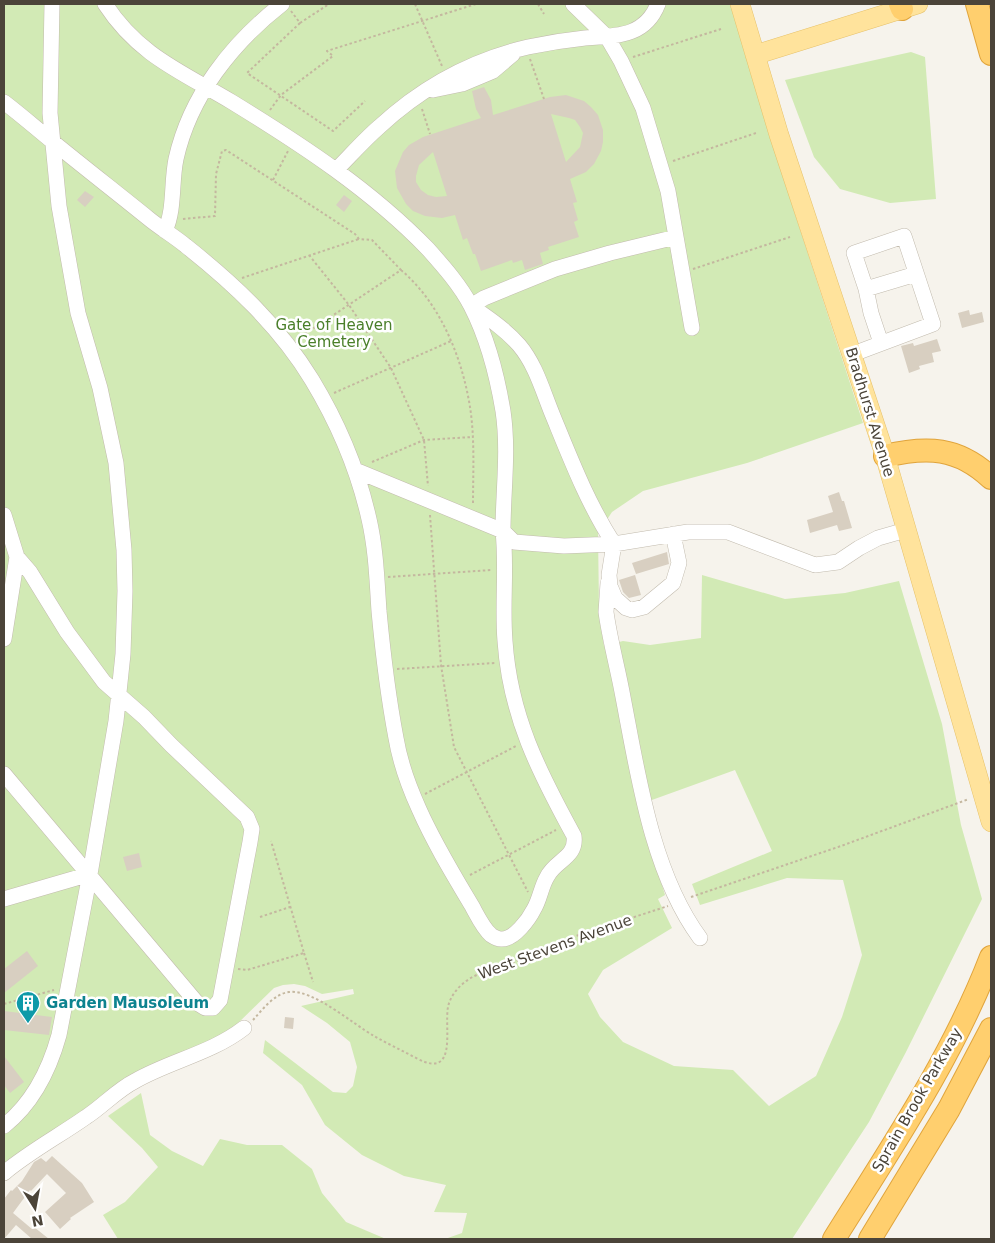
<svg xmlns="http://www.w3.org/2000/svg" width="995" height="1243" viewBox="0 0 995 1243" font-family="'DejaVu Sans',sans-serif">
<rect width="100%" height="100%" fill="#f6f3ec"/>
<path fill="#d2eab5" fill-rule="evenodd" d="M4 4H731L795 214 863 423 747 463 643 491 612 512 598 533 599 608 604 646 623 641 650 645 701 638 702 575 785 599 845 593 899 581 942 724 961 825 982 899 906 1052 869 1122 792 1239H445L462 1233 467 1213 434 1212 446 1185 404 1176 362 1155 325 1125 302 1085 263 1053 265 1040 333 1092 346 1093 353 1086 357 1067 350 1042 327 1023 301 1006 354 994 353 989 322 994 305 986 294 984 283 985 274 988 233 1028 4 1167ZM735 770 772 851 692 884 700 905 787 878 843 880 862 955 842 1017 816 1076 769 1106 733 1070 674 1066 623 1042 600 1017 588 994 603 970 672 928 658 899 665 895 638 805Z
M911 52 925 57 936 199 890 203 840 189 814 157 785 80Z
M141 1093 150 1135 172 1151 203 1166 220 1139 247 1145H282L312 1169 322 1193 346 1222 386 1239H118L103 1215 125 1202 158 1167 142 1148 108 1116Z"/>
<path fill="#d8cfc1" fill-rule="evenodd" d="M484 87 491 100 493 115 550 97 566 95 584 101 591 107 598 115 603 130V142L601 151 594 164 586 172 570 179 577 202 573 203 578 220 574 222 579 237 548 247 549 250 540 253 543 264 525 270 522 260 513 263 512 260 481 271 475 254H473L467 238 463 240 455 215 442 218 425 216 413 211 406 204 397 188 395 171 403 152 409 145 423 137 481 118 476 109 472 91ZM551 114 569 118 575 120 580 127 583 133 580 147 566 162ZM433 152 447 196 436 197 428 195 421 190 416 182V176L419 165Z
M85 191 94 197 85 207 77 200Z
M344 195 352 201 344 212 336 205Z
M969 310 970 315 982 312 984 322 962 328 958 313Z
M937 339 941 351 932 353 934 362 919 366 920 369 909 373 901 346 913 343 914 346Z
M839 492 842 501H844L852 528 839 531 837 525 810 533 807 520 833 512 828 496Z
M667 552 669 564 636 574 632 563Z
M635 575 641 595 629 598 623 592 619 580Z
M139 853 142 867 127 871 123 857Z
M27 951 38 966 4 993V969Z
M4 1011 52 1017 49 1035 4 1030Z
M285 1017 294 1018 293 1029 284 1028Z
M4 1056 24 1082 10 1093 4 1085Z
M52 1156 82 1183 94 1202 70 1218 71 1219 60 1229 45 1212 66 1193 47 1174 31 1191 30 1190 13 1213 32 1229 34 1227 49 1239H32L16 1225 4 1239V1199L11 1190 12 1191 22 1181 34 1162 41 1158 46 1162Z"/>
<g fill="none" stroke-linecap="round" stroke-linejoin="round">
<g stroke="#c2bbae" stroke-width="16">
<path id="minor" d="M105 4C139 56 182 72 232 102 302 145 371 190 428 249 444 267 460 285 471 306 488 339 497 375 503 411 509 451 503 491 503 531L355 470
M573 4 607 37 621 61 643 108 668 191 692 328
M433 90 462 84 493 71 513 54
M4 102C21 115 37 129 53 142 85 168 117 193 148 218 160 228 174 236 186 246 234 284 280 327 312 380 338 423 358 470 369 519 376 549 377 581 379 611 383 654 388 696 396 738 400 762 409 787 419 809 434 843 453 874 472 906 477 915 483 928 491 935 494 937 498 939 501 939 514 940 529 919 534 909 540 899 541 887 547 877 555 860 577 858 574 836 539 772 510 716 505 641 502 605 507 568 503 531
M336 170C350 156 364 140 379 127 421 88 472 60 528 47 547 43 566 40 585 38 616 36 645 37 658 4
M165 231C175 209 171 183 176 159 190 96 232 43 282 4
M866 289 871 313 881 343
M853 354 933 324 904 236 854 253 866 289 916 274
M4 515 17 557 30 572 67 632 104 682 144 717 171 745 247 817 252 829 250 842 220 1000 213 1008H205L197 1003 4 774
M503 531 514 542 564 546 614 544 688 532H728L815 565 838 562 859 548 878 538 906 530
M673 534 679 563 673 583 644 607 632 610 626 608 615 598 610 586 609 575 614 544C588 504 571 460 553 416 543 392 536 365 519 345 505 329 488 318 471 306L484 298 555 269 610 253 676 237
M608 583 606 612C610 641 618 669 623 697 638 775 652 873 700 938
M4 639 17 557
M4 899 90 874
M4 1126C33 1103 49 1071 59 1035L90 874 116 721 123 654 125 591 124 550 116 463 100 388 78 313 59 206 50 113 52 4
M4 1173C29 1152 59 1136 86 1117 103 1106 117 1090 135 1081 170 1061 212 1053 244 1028"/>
</g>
<g stroke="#e6c16a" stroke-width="20">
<path id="major" d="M740 4 779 135 883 449 991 822
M755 55 918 4"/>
</g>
<g stroke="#e0a43c" stroke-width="24">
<path id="highway" d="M900 4 902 9
M977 4 991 54
M885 456C927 446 958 447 991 478
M834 1239C891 1148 952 1058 991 957
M870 1239 949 1109 991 1029"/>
</g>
<path stroke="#c4b79f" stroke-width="2" stroke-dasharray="2.5 2.5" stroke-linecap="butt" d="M415 4 442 66
M538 4 544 14
M291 11 300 23 247 73 333 131 365 101
M300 23 329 4
M633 57 721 29
M530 59 544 99
M422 109 430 134
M270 110 281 95 333 56 327 51 476 4
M673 161 756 133
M273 180 288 151
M183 219 215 216 216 174 222 151 226 150 355 234 359 239 372 240 401 270 299 338
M309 255 349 305 391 368 424 440 428 486
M693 269 790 237
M401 270C440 303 462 357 470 407 475 439 473 473 473 505
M242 278 359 239
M334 393 451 341
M372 462 424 440 472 437
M430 515 441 665 454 747 528 892
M388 577 491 570
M397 669 495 663
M425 794 516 746
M470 875 556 830
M691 897 841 846 969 799
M260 917 290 907
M304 953 313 982
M238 969 247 970 304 953 271 841
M4 1004 54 990
M253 1020C263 1009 274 994 289 992 313 989 353 1024 374 1036 388 1044 403 1051 418 1059 458 1079 444 1028 448 1007 450 997 457 988 465 982 479 971 497 969 514 962 533 954 551 945 570 938 602 927 635 917 668 906"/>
<use href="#minor" stroke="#fff" stroke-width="15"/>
<use href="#major" stroke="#ffe39c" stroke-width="19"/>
<use href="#highway" stroke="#ffcf6e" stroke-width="22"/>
</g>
<defs>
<g id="building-pin" transform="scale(1.25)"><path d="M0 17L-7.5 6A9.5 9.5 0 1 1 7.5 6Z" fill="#0f9aa8" stroke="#fff"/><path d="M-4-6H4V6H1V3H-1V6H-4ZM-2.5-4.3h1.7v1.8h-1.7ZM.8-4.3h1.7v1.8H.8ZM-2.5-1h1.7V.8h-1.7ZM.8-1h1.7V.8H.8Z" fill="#fff"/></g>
</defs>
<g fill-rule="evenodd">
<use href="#building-pin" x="28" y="1003"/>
</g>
<g text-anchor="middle" stroke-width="5" stroke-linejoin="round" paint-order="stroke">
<g font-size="15" fill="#4a7f2a" stroke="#fff">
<text x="334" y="330">Gate of Heaven<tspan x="334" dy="17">Cemetery</tspan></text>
</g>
<g font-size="15" fill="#4b4439" stroke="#fff">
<text transform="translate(870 412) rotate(73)" y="5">Bradhurst Avenue</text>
<text transform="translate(555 947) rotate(-20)" y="5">West Stevens Avenue</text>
<text transform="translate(917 1100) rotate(-60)" y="5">Sprain Brook Parkway</text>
</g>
<g font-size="15" font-weight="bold" fill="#0d838f" stroke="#fff" text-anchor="start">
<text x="46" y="1008">Garden Mausoleum</text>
</g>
</g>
<rect width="995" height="1243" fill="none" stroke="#4b4439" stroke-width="10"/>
<g transform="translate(35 1208) rotate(169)" stroke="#ffffff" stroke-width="4" paint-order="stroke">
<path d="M0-4L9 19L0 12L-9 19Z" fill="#4b4439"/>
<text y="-8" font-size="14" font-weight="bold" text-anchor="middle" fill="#4b4439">N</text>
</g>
</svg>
